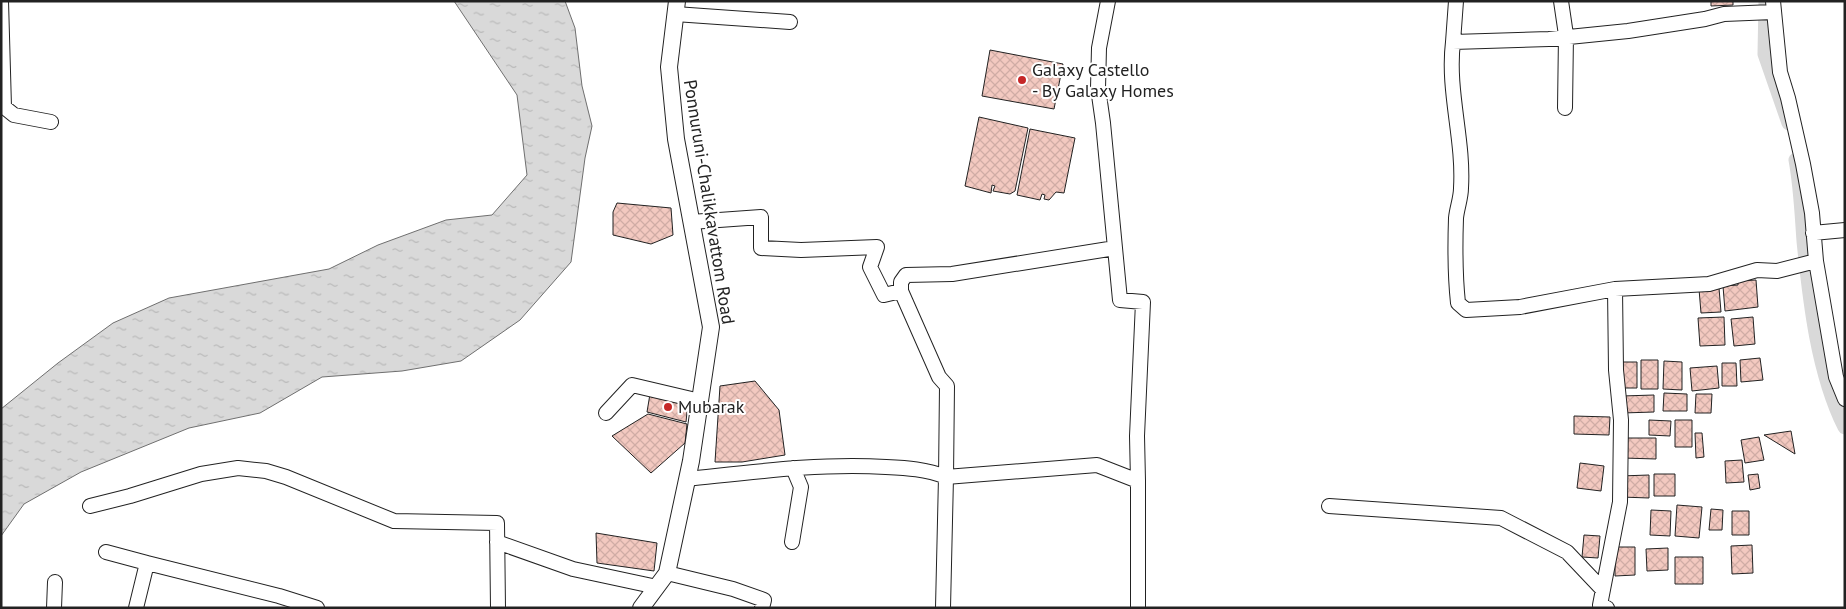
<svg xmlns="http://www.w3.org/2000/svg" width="1846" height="609" viewBox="0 0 1846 609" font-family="'PT Sans',sans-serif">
<defs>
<pattern id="water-ripples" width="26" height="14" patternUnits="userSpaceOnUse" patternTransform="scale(1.25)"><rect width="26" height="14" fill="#d9d9d9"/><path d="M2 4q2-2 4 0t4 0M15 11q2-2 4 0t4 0" fill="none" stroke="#bababa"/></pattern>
<pattern id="building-cross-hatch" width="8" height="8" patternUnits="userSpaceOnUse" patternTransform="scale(1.25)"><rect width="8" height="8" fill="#f3c9c0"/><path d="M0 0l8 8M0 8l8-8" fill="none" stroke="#d0aca5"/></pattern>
</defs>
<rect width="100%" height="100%" fill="#fff"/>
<path fill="url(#water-ripples)" stroke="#6f6f6f" d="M454 1H565L575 28 582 86 592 126 585 158 571 262 520 320 461 361 402 371 322 377 260 413 189 428 81 472 24 504 1 536V409L58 363 113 323 169 298 329 269 378 245 446 220 492 215 527 175 517 95Z"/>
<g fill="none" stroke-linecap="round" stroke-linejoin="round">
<path stroke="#d9d9d9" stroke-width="15" d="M1766 1 1765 54 1789 123
M1796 160C1801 187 1802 214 1804 241 1810 301 1818 373 1845 427"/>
</g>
<path fill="url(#building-cross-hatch)" stroke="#222" d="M1711 1H1733V5L1711 6Z
M990 50 1063 64 1054 109 982 96Z
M979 117 1028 128 1015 191 1010 194 993 191 995 186 992 185 991 193 965 186Z
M1030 129 1075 138 1064 193 1056 192 1049 200 1044 199 1045 195 1042 194 1040 200 1017 195Z
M617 203 671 208 673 235 651 244 613 235V212Z
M1756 280 1758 307 1725 311 1723 286 1738 285V281Z
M1719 288 1721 312 1701 313 1699 289Z
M1724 317 1725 345 1700 346 1698 318Z
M1753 317 1755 344 1734 346 1731 319Z
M1760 358 1763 380 1741 382 1740 360Z
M1641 360H1658V389H1641Z
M1664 361 1682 362V390L1663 389Z
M1620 362H1637V388H1620Z
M1722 363H1736L1737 386H1722Z
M1717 366 1719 388 1692 391 1690 368Z
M755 381 779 410 785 455 742 462H715L720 386Z
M1664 393 1687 394V411H1663Z
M650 394 688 402 686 422 647 412Z
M1696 394H1712L1711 413H1695Z
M1654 395V412L1622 413V396Z
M648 414 687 424 685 443 651 473 612 436Z
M1574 416 1610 417 1609 435 1574 434Z
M1649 420 1671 421 1670 436 1649 435Z
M1675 420H1692V447H1675Z
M1791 431 1795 454 1764 435Z
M1695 433H1702L1704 457 1696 458Z
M1759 437 1764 460 1745 463 1741 440Z
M1624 438H1656V459L1623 458Z
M1742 460 1744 482 1726 483 1725 461Z
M1580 463 1604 466 1601 491 1577 488Z
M1654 474H1675V496H1654Z
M1758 474 1760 488 1750 490 1748 475Z
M1649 475V498L1621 497 1620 476Z
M1677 505 1702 507 1699 538 1675 536Z
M1711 509 1723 510 1722 530H1709Z
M1651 510 1671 511 1670 536 1650 535Z
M1732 511H1749V535H1732Z
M596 533 657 543 654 571 597 563Z
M1584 535 1600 536 1598 558 1582 557Z
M1752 545 1753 573 1732 574 1731 546Z
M1615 547H1635V575L1615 576Z
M1668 548V570L1647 571 1646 549Z
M1675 557H1703V584H1675Z"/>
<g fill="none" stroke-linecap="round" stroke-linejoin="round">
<g stroke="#222" stroke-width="16">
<path id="minor" d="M1 1 4 107 14 115 51 122
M1108 1 1099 48 1098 88 1103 123 1120 300 1143 302 1137 436 1138 481 1097 465 946 477 947 386 939 377 901 291V282L906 275 952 274 1115 248
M1456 1 1453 42 1549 39 1628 31 1705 19 1724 14 1773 12
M1561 1 1566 35 1565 108
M1773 1 1780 72 1788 98 1803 164 1812 213 1816 261 1836 377 1845 399
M675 14 790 22
M1453 42C1447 91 1464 139 1461 188 1461 198 1457 208 1456 218 1455 247 1455 275 1458 303L1466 310 1520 307 1615 289 1616 370 1621 420 1620 502 1600 605 1607 608
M691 222 761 217V248L801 250 877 247 870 267 884 295 901 291
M1813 233 1845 230
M1615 289 1709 284 1757 270 1777 271 1816 261
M606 413 632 385 700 401
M687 479C754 472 819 463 886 467 907 468 926 469 946 477L943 608
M90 506 130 496 201 474 238 468 266 471 286 477 394 521 497 523 498 608
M1329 506 1501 518 1567 552 1603 590
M497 542 573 569 657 587
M792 542 801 487 793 468
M106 552 147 563
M667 573 733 589 764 600 762 608
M54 608 55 582
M136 608 147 563 279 596 317 608
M1138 608V481"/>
</g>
<g stroke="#222" stroke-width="18">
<path id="tertiary" d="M641 608 667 573 691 461 711 327 676 139 669 67 677 1"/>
</g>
<use href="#minor" stroke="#fff" stroke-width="14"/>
<use href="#tertiary" stroke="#fff" stroke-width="16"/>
</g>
<g fill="#c62828" stroke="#fff" stroke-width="2">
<circle cx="1022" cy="80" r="5"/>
<circle cx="668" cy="407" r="5"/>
</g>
<g text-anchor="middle" stroke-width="4" stroke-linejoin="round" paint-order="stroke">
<g font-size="18" fill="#222" stroke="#fff" text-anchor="start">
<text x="1032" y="76">Galaxy Castello<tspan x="1032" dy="21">- By Galaxy Homes</tspan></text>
<text x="678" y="413">Mubarak</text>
</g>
<g font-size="18" fill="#222" stroke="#fff">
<text transform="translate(709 202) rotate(81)" y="6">Ponnuruni-Chalikkavattom Road</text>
</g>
</g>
<rect width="1846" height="609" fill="none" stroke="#222222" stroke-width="5"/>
</svg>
